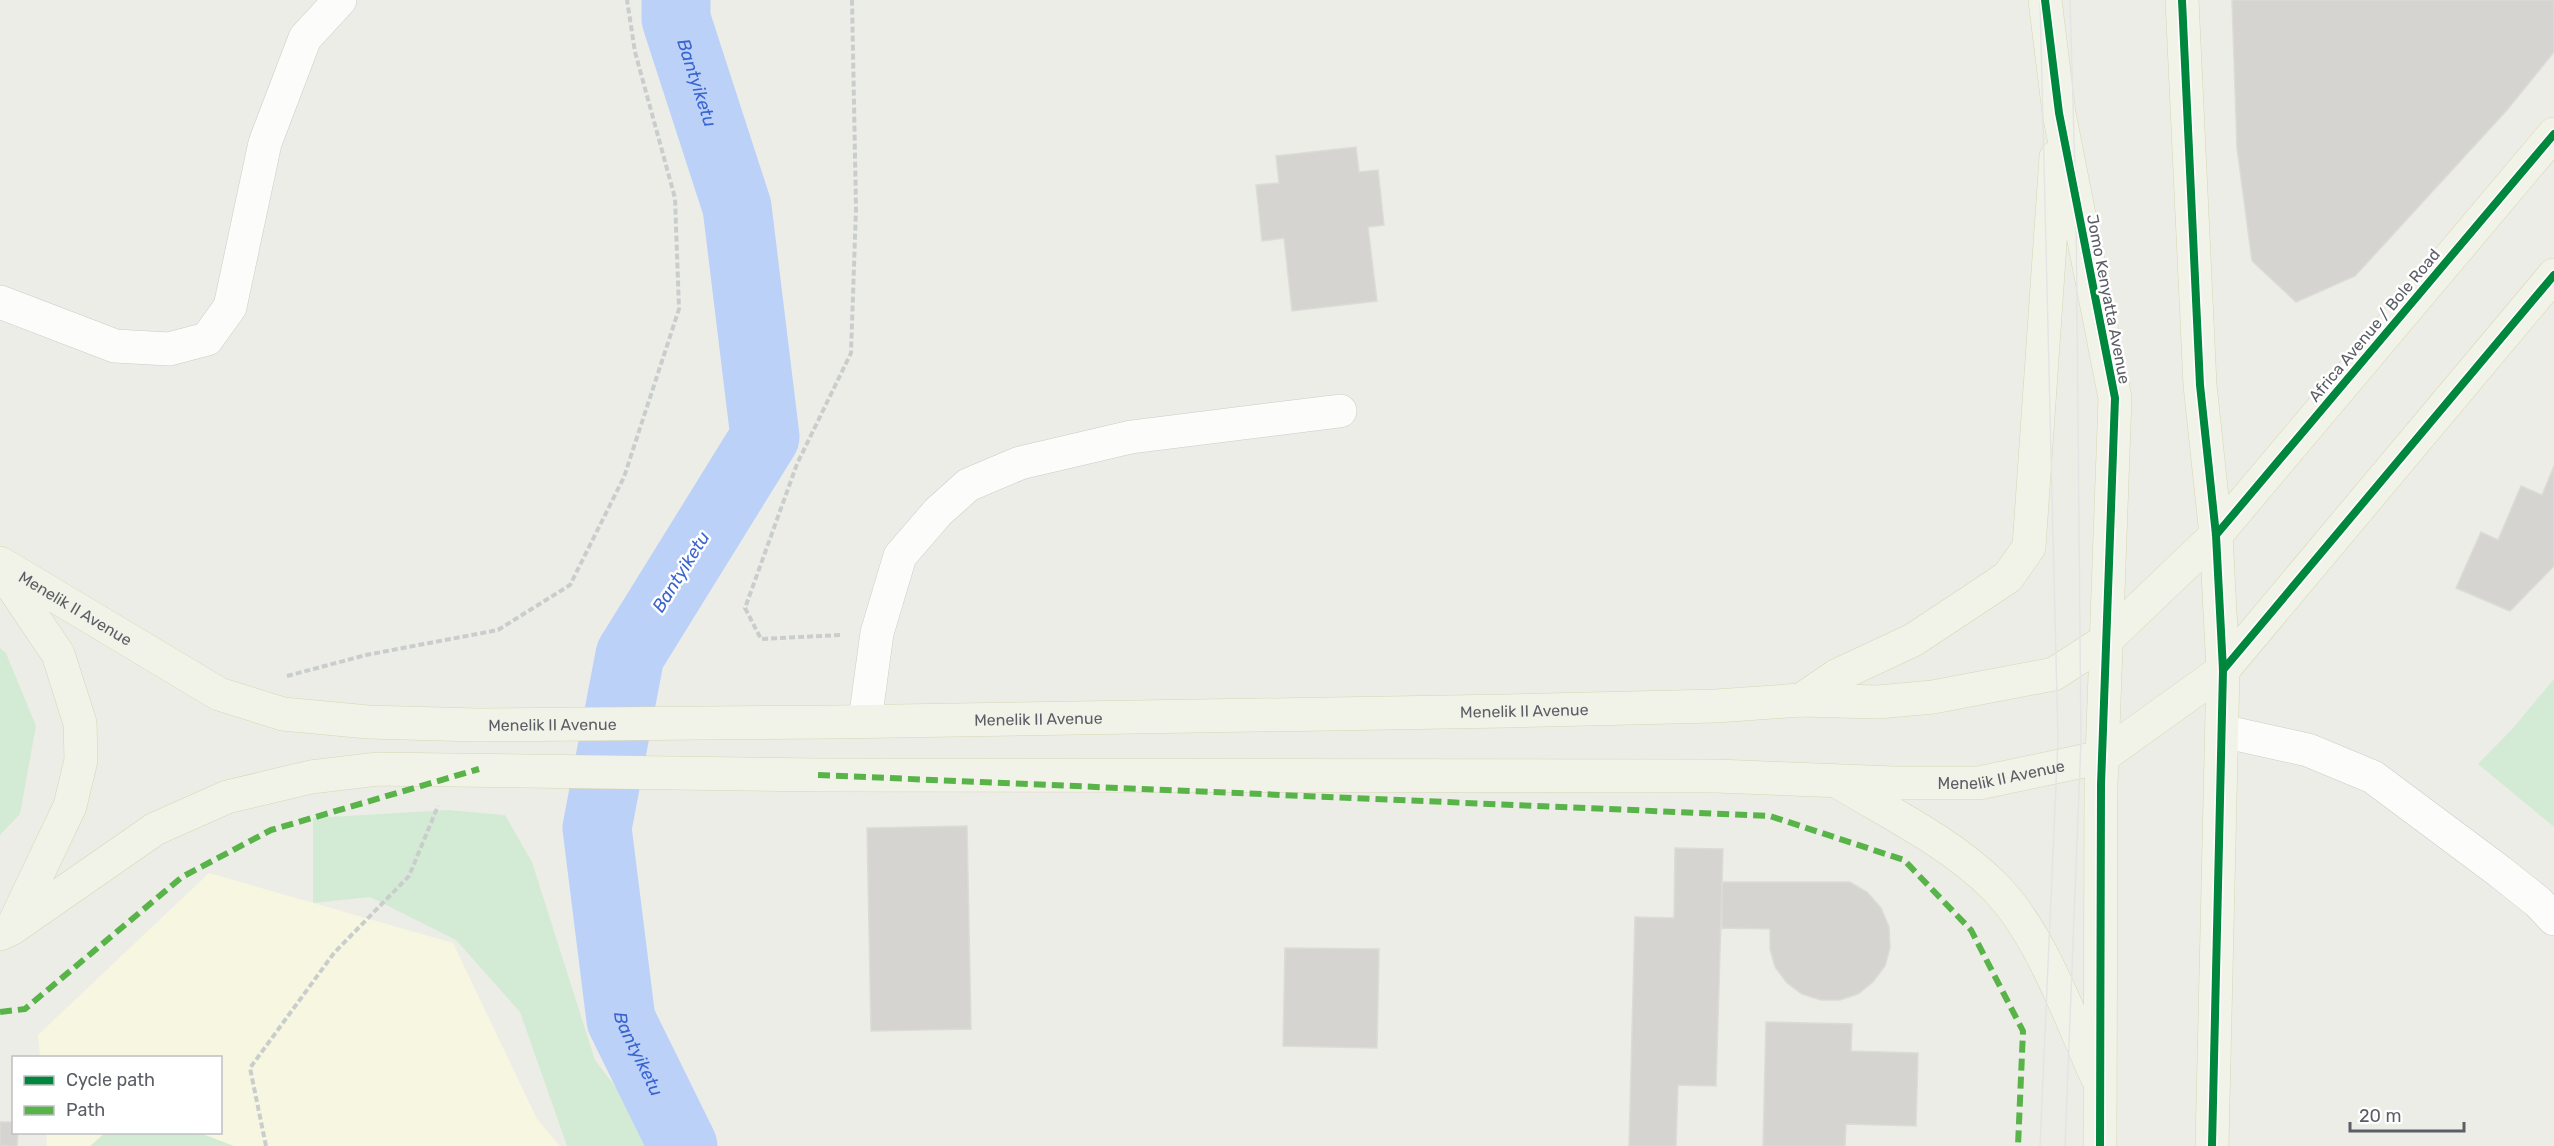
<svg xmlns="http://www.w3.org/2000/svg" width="2554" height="1146" viewBox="0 0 2554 1146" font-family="Rubik,sans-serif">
<rect width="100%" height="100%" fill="#edede7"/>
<path fill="#f7f6e0" d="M209 873 453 943 537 1119 560 1146H47L46 1133 220 1132V1058L40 1057 38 1035Z"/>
<path fill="#d3ebd5" d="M0 648 6 653 36 726 20 814 0 835Z
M2554 679V827L2478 764 2513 728Z
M448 810 505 815 532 862 595 1060 660 1146H567L520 1012 456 940 370 897 313 903V818Z
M106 1132 200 1133 234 1146H90Z"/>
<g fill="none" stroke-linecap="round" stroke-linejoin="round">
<path stroke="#bbd1f8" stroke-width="69" id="s1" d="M676 0V19L737 207 765 437 630 655 597 828 621 1020 683 1146"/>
</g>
<path fill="#d5d4d1" stroke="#dcdcd6" stroke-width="1.5" d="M2232 0H2554V52L2507 110 2355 276 2296 302 2252 261 2237 148Z
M1356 147 1359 172 1378 170 1384 225 1368 227 1377 301 1292 311 1284 238 1262 241 1256 185 1279 183 1276 156Z
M2554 466V566L2510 611 2456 588 2481 532 2498 540 2521 486 2542 495Z
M967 826 971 1029 871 1031 867 828Z
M1675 848 1723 849 1716 1086 1678 1085 1676 1146H1629L1635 917 1674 918Z
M1722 882H1850L1867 892 1881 908 1889 927 1890 948 1885 966 1873 982 1858 994 1840 1000H1821L1802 994 1787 983 1775 967 1770 949V929L1722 928Z
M1285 948 1379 949 1377 1048 1283 1046Z
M1766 1022 1852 1024 1851 1051 1918 1053 1916 1126 1846 1124 1845 1146H1763Z
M0 1122H14V1132H18L17 1146H0Z"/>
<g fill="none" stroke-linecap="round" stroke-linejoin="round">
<g stroke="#cbcbca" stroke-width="34">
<path id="minor" d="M0 302 115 346 169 349 207 339 230 307 265 143 305 38 340 0
M865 721 877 633 900 556 938 512 968 485 1020 463 1131 437 1340 411
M2222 731 2308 750 2373 777 2499 871 2538 902 2554 919"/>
</g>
<g stroke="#d7d5b3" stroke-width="34">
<g id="major">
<path d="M2045 0 2059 113 2115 398 2101 785 2100 1146"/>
<path d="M2182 0 2200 385 2216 535 2223 670 2212 1146"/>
<path id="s2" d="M0 563 219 694 283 714 368 722 478 725 836 722 1507 711 1716 706 1801 700 1878 702 1933 697 2054 674 2105 641 2216 535 2554 134"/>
<path d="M0 568 58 654 80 723 81 760 70 806 12 928"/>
<path d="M1801 700 1836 676 1913 640 1972 601 2008 577 2029 547 2056 157"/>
<path d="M1840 783C1893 815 1951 843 1995 887 2041 934 2069 1015 2096 1075"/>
<path id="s3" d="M0 934 11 929 155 829 227 797 311 777 378 769 818 775 1716 776 1894 783H1979L2102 757 2223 670 2554 275"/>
</g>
</g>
<path stroke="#c9cecc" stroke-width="4" stroke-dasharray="6 3" stroke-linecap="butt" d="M840 635 761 639 745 608 797 464 851 353 856 208 852 0
M287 676 366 655 498 630 570 585 624 477 679 309 675 198 635 52 627 0
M266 1146 250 1068 334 953 409 876 438 806"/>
<use href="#minor" stroke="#fcfcfb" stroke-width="33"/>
<use href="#major" stroke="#f2f3e8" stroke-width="33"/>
<path stroke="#e4e4e4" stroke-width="1.5" d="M2040 0 2058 740 2040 1146
M2065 1146 2081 741 2076 207 2070 0"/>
<path stroke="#58b449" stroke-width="6" stroke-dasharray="12 6" stroke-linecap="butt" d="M818 775 1770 816 1904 860 1971 930 2023 1031 2018 1146
M0 1012 25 1009 182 877 271 830 479 769"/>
<g stroke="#fff" stroke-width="11">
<path id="cycleway" d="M2045 0 2059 113 2115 398 2101 785 2100 1146
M2182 0 2200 385 2216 535 2223 670 2212 1146
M2216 535 2554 134
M2223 670 2554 275"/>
</g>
<use href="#cycleway" stroke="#00873e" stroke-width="8"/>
</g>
<g text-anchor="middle" stroke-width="5" stroke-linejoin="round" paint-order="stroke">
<g font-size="16" fill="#5c5e66" stroke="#fff">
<text transform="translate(2109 299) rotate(79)" y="6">Jomo Kenyatta Avenue</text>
<text transform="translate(2374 325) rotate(-50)" y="6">Africa Avenue / Bole Road</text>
<text dy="6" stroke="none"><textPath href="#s2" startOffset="88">Menelik II Avenue</textPath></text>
<text dy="6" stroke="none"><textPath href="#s2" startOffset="1564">Menelik II Avenue</textPath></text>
<text dy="6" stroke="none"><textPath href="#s2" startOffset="1078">Menelik II Avenue</textPath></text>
<text dy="6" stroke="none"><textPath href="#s2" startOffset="592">Menelik II Avenue</textPath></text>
<text dy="6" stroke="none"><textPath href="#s3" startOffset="2044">Menelik II Avenue</textPath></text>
</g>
<g font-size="18" font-style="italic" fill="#3a64d0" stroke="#fff">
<text dy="6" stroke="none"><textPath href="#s1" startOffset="86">Bantyiketu</textPath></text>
<text transform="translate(681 572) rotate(-58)" y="6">Bantyiketu</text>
<text dy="6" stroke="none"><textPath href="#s1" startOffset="1112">Bantyiketu</textPath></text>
</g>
</g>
<rect x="12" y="1056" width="210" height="78" fill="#ffffff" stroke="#bebfc2" stroke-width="1.5"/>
<rect x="24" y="1076" width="30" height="9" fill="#00873e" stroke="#bebfc2" stroke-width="1.5"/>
<text x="66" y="1086" font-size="18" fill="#5c5e66">Cycle path</text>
<rect x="24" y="1106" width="30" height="9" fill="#58b449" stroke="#bebfc2" stroke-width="1.5"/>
<text x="66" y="1116" font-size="18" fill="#5c5e66">Path</text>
<path d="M2350 1122v9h114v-9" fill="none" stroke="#5c5e66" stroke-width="3"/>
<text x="2359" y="1122" font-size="18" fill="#5c5e66" stroke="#ffffff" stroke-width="4.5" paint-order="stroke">20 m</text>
</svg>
